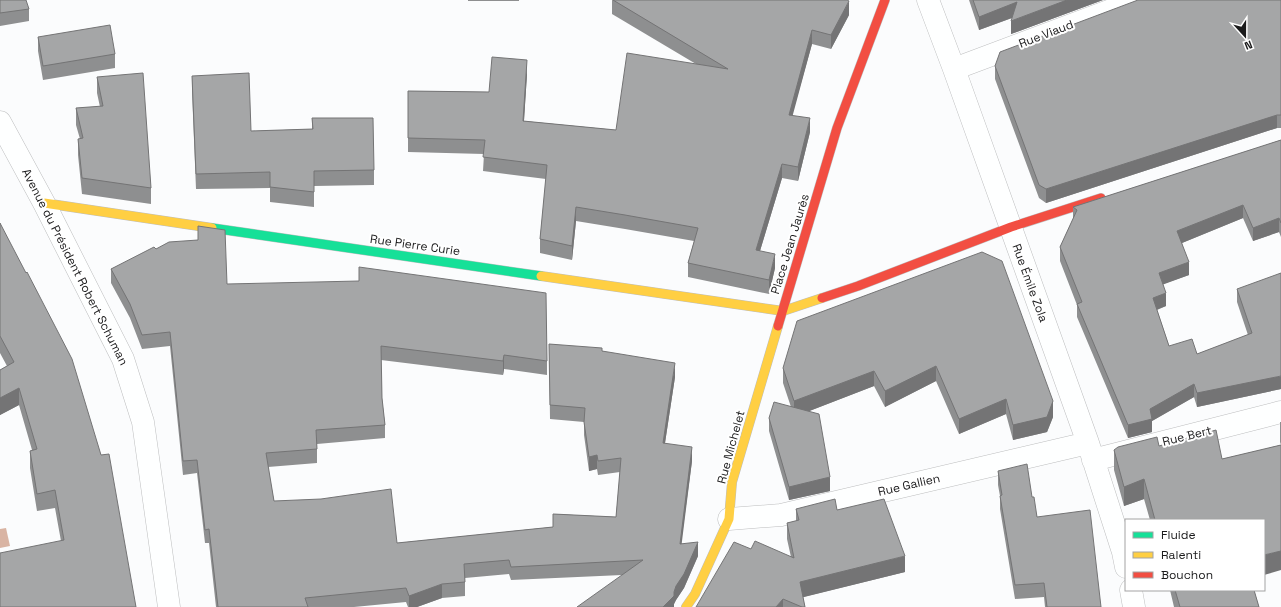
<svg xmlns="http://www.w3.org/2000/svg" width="1281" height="607" viewBox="0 0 1281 607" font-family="'Space Grotesk',sans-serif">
<rect width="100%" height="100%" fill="#fbfcfd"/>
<path fill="#d9b4a3" d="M6 528 10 546 0 548V529Z"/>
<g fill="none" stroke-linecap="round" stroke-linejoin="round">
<g stroke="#bdbebf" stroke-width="23">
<path id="street" d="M928 0 954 69 1088 443 1123 552 1126 567
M954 69 1138 0
M0 122 44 203 123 359 143 422 169 607
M1093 460 1281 412
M729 519 781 515 1088 443
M1131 590 1134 607"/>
</g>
<g stroke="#bdbebf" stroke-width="10">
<path id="fast" d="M212 228 541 276"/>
</g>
<g stroke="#bdbebf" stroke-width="10">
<path id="slow" d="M44 203 212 228
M541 276 783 311 822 298
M686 607 695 594 729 519 732 482 778 326"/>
</g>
<g stroke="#bdbebf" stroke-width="10">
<path id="jam" d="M822 298 858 286 1011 227 1101 198
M778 326 837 128 885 0"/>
</g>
<use href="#street" stroke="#feffff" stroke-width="22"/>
<use href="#fast" stroke="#16e098" stroke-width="9"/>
<use href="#slow" stroke="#ffcf43" stroke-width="9"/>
<use href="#jam" stroke="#f24e42" stroke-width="9"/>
</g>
<path fill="#8e8f90" d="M0 0 29 9V21L0 26Z
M468 0H519V1H468Z
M612 0 849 15 831 49 812 44 792 115 810 132 798 181 782 178 760 251 775 268 769 294 688 277V263L694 241 625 229 576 221 572 260 540 253V239L546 179 483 171 484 154 408 152V91L489 92 527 74 524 121 616 130 696 64 612 14Z
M969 0H1103L1011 34 1012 18 979 30Z
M1281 0V128H1277L1046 203 1039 198 995 79V66Z
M38 37 115 54V68L43 80 38 51Z
M192 76 251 131 312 129V118L374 170V185L314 186V207L270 202V188L196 189 192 91Z
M97 77 151 188V204L82 194 78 155V139H80L76 125V108L100 107 97 93Z
M1281 140V237L1279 232 1253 241 1243 218 1182 243 1189 275 1163 284 1166 306 1157 310 1169 346 1197 354 1248 335 1237 302V289L1281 389 1197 407 1194 397 1152 421V432L1128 438 1077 317V305L1060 261V247L1073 219V207Z
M0 223 136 607 61 541 55 508 37 511 30 468V451L32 450 19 405 0 415V370L7 366 0 353Z
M198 226 227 284 547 361V375L504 369 503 375 381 360 382 398 385 425V438L317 444V463L268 467 274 501 397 543 553 527V514L616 517 620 472 598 475 597 469 589 471 584 435V422L550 419 549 344 602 351 675 377 665 443 692 461 681 543 698 556 684 588 676 600 674 604V607L622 575 511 580 509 574 465 578V596L442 598 417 607H408L406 602 354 607H216L209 543H205L197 473 183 475 170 346 142 349 130 318 111 283V269L156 249 198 240Z
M982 252 1053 417 1047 432 1013 440 1006 414 959 434 936 381 885 407 874 386 809 411 830 491 789 500 769 431V418L791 407 783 383V368Z
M1280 422H1281V570L1264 520H1150L1144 499 1124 506 1114 470V450L1159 446 1222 459 1281 445 1280 442Z
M998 471 1032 497 1037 517 1101 607H1045L1044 597 1015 599 1000 509V496L998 485Z
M796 509 837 510 905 572 803 597 805 607H696L791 557 787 539V523L796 521Z
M1170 590H1254L1259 607H1174Z"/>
<path fill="#747475" d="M1067 0H1103L1011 34V21Z
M849 1V15L831 49V35Z
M1017 2V16L979 30V17Z
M812 30V44L789 129V115Z
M527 60V74L523 135V121Z
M1277 115V128L1046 203V189Z
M810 118V132L798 181V167Z
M782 164V178L756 264V250Z
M1243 205V218L1177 245V231Z
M576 207V221L572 260V246Z
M1279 218V232L1253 241V228Z
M775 254V268L769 294V280Z
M1189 262V275L1159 286V273Z
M1166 293V306L1153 311V298Z
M504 355V369L503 375V361Z
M675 363V377L663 456V443Z
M936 366V381L885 407V391Z
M874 371V386L794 417V401Z
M1281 376V389L1197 407V393Z
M1194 384V397L1152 421V432L1128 438V425L1150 409Z
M19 388V405L0 415V398Z
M1006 399V414L959 434V419Z
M1053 401V417L1047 432 1013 440V425Z
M692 447V461L680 557V544Z
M597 455V469L589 471V457Z
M830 477V491L789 500V487Z
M1144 479V499L1124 506V487Z
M698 542V556L684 588 676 600 674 604V607H663L674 592 676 586Z
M1281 551V570L1264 575V555Z
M905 556V572L800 598V582Z
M442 584V598L417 607H409V596Z
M783 599V607H776Z"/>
<path fill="#a5a6a7" stroke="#747475" d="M0 0H26L29 9 0 13Z
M613 0H847L849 1 831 35 812 30 789 115 810 118 798 167 782 164 756 250 775 254 769 280 688 263 698 228 625 215 576 207 572 246 540 239 547 165 483 157 485 140 408 138V91L489 92 492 57 527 60 523 121 616 130 627 53 728 69Z
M973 0H1067L1011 21 1017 2 979 17Z
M1138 0H1281V115H1277L1046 189 1039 185 995 66 1000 52Z
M110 25 115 54 43 66 38 37Z
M143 73 151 188 82 178 78 139 83 138 76 108 103 106 97 77Z
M249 73 251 131 313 129 312 118H373L374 170 314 171V192L270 187V172L196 174 192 76Z
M1281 140V223L1279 218 1253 228 1243 205 1177 231 1189 262 1159 273 1166 293 1153 298 1169 346 1192 339 1197 354 1252 333 1237 289 1281 273V376L1197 393 1194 384 1150 409 1152 419 1128 425 1077 304 1082 302 1060 247 1077 210 1073 207Z
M0 223 26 273 27 272 72 359 101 455 109 454 136 607H0V553L64 540 55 490 37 494 30 451 37 449 19 388 0 398V370L14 362 0 336Z
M198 226 225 230 227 284 359 281V267L546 293 547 361 504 355 503 361 381 346 382 398 385 425 316 430 317 449 266 453 274 501 321 499 391 489 397 543 553 527V514L616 517 621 458 598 461 597 455 589 457 584 422 585 408 550 405 549 344 602 348V351L675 363 663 443 692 447 680 544 698 542 684 574 676 586 674 592V596L663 607H577L643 560 511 567 509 560 464 564 465 582 442 584 409 596 406 588 305 598 308 607H218L209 529 205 530 197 460 183 461 170 332 142 335 130 304 111 269 154 247 156 249 169 242 198 240Z
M982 252 1002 261 1053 401 1047 417 1013 425 1006 399 959 419 936 366 885 391 874 371 794 401 783 368 797 321Z
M774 402 819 414 830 477 789 487 769 418Z
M1216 430 1222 459 1281 445V551L1264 555V520H1155L1144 479 1124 487 1114 450 1118 447 1157 437 1159 446Z
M1027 464 1032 497H1034L1037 517 1090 510 1101 607H1047L1044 583 1015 585 1000 496 1002 495 998 471Z
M835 499 837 510 884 499 905 556 800 582 805 607H802L783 599 776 607H696L734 542 751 549 755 541 794 558 787 523 799 520 796 509Z
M1175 590H1254L1259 607H1180Z"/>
<g text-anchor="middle" stroke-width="4" stroke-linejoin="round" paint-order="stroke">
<g font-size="12" fill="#1a1a1b" stroke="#fff">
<text transform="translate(1046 34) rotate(-21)" y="4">Rue Viaud</text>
<text transform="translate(790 244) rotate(-73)" y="4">Place Jean Jaurès</text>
<text transform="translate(415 245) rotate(8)" y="4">Rue Pierre Curie</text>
<text transform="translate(75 267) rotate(63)" y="4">Avenue du Président Robert Schuman</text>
<text transform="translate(1030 283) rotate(70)" y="4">Rue Émile Zola</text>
<text transform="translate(1187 436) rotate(-14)" y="4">Rue Bert</text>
<text transform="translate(731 447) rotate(-75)" y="4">Rue Michelet</text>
<text transform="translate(909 485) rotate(-13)" y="4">Rue Gallien</text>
</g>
</g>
<rect x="1125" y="519" width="140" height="72" fill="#ffffff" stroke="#a3a3a4"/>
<rect x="1133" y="532" width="20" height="6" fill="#16e098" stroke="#a3a3a4"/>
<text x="1161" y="539" font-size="12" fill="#1a1a1b">Fluide</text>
<rect x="1133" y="552" width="20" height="6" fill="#ffcf43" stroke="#a3a3a4"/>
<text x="1161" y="559" font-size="12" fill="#1a1a1b">Ralenti</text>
<rect x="1133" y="572" width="20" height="6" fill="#f24e42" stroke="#a3a3a4"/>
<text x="1161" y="579" font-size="12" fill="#1a1a1b">Bouchon</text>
<g transform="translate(1245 36) rotate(159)" stroke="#ffffff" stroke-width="3" paint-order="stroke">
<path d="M0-3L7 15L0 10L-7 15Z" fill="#1a1a1b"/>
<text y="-6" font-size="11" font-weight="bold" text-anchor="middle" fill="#1a1a1b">N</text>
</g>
</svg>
